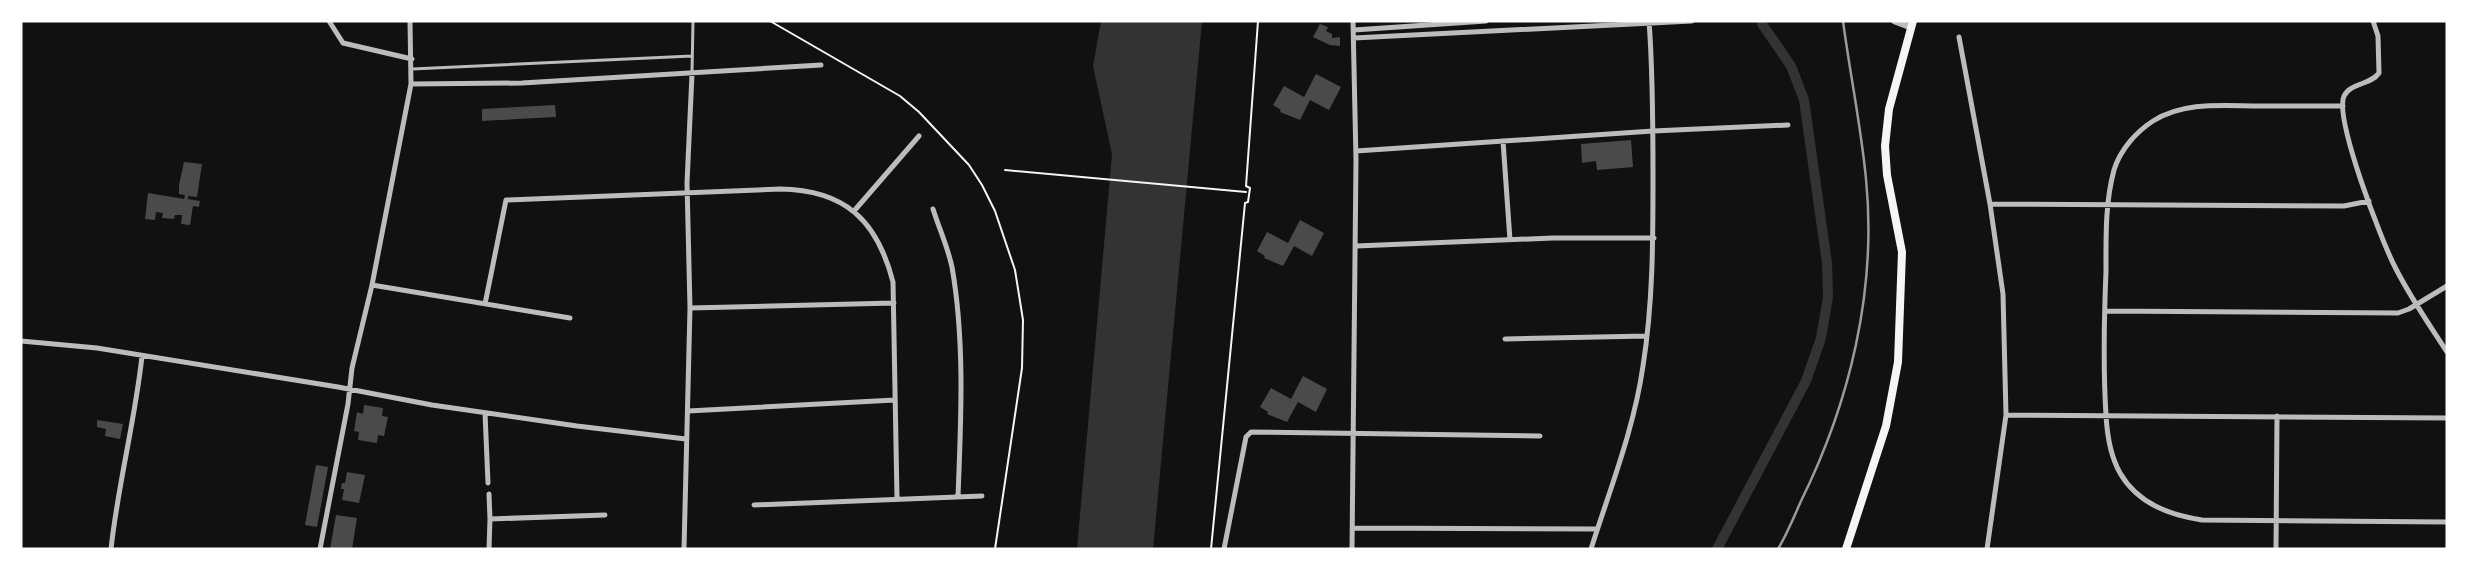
<svg xmlns="http://www.w3.org/2000/svg" width="2468" height="570" viewBox="0 0 2468 570" font-family="'Libre Baskerville',serif">
<rect width="100%" height="100%" fill="#111"/>
<path fill="#333" d="M1101 21H1202L1153 549H1077L1112 154 1093 66Z"/>
<g fill="none" stroke-linecap="round" stroke-linejoin="round">
<path stroke="#333" stroke-width="10" d="M1717 549 1806 381 1821 338 1828 297 1827 263 1804 100 1791 66 1762 24"/>
</g>
<path fill="#4a4a4a" d="M1320 24 1328 27 1326 31 1332 34V38L1340 37V46L1330 45 1313 37Z
M1316 74 1341 87 1329 110 1310 100 1300 120 1280 112 1281 110 1273 105 1284 86 1304 97Z
M555 105 556 117 482 121V109Z
M1631 140 1633 167 1597 170 1596 161 1582 163 1581 144Z
M184 162 202 164 197 197 188 196V199L200 201 199 207 193 206 190 225 181 224 182 215H175L174 219 162 218 163 213 156 212 155 220 145 219 148 193 184 199 185 195 179 194V185Z
M1300 220 1324 233 1312 256 1294 246 1283 266 1264 258 1265 256 1257 251 1267 232 1288 243Z
M1303 376 1327 389 1316 412 1298 402 1287 422 1267 414 1268 412 1260 407 1271 388 1291 399Z
M364 405 383 408 382 416 388 417 384 436 378 435 377 443 358 440 359 432 354 431 357 412 363 414Z
M97 420 123 424 120 439 105 436 106 429 97 427Z
M316 465 328 467 317 527 305 525Z
M347 472 365 475 359 503 342 500 344 489H341L342 483H345Z
M336 515 357 518 352 549H330Z"/>
<g fill="none" stroke-linecap="round" stroke-linejoin="round">
<path stroke="#f5f5f5" stroke-width="2" d="M770 21 900 96 919 112 969 165 982 185 995 211 1015 270 1023 320 1022 368 995 549
M1005 170 1246 192
M1211 549 1245 203 1248 202 1250 188 1246 186 1258 21"/>
<path stroke="#bcbcbc" stroke-width="3" d="M412 69 692 56
M692 73 693 21"/>
<path stroke="#bcbcbc" stroke-width="5" d="M329 21 343 43 412 59
M2373 21 2378 36 2379 73C2371 85 2350 83 2344 96 2334 118 2382 242 2395 267 2410 297 2429 324 2447 352
M1354 30 1486 21
M1959 37 1990 204 2003 294 2006 415 1987 549
M1354 38 1692 21
M411 84 522 83 821 65
M2343 106C2315 106 2288 106 2260 106 2224 106 2185 101 2153 121 2136 132 2120 150 2114 170 2105 203 2106 238 2106 271 2104 319 2103 368 2106 415 2107 434 2111 457 2120 473 2138 504 2170 515 2202 520L2447 522
M1503 141 1510 240
M1356 151 1653 131 1788 125
M1990 204 2344 206 2369 201
M933 209C939 228 948 248 952 267 965 341 961 421 958 496
M854 211 919 136
M1356 246 1553 238H1654
M372 285 570 318
M485 304 506 200 780 189C845 190 877 220 893 282L897 498
M690 308 894 303
M2105 311 2398 313 2409 309 2447 286
M1505 339 1647 336
M21 341 97 348 338 387 432 405 577 426 686 439
M688 411 895 400
M485 413 488 483
M2006 415 2447 418
M489 494 490 519
M754 505 982 496
M1352 528 1597 529
M111 549C118 484 135 421 142 356
M320 549 348 404 352 368 372 285 411 84 410 21
M489 549 490 519 605 515
M684 549 690 308 687 183 692 74
M1224 549 1246 437 1251 432 1540 436
M1352 549 1356 160 1353 21
M1591 549C1610 489 1634 429 1643 366 1653 303 1653 240 1653 177 1653 125 1653 73 1649 21
M2276 549 2277 416"/>
<path stroke="#bcbcbc" stroke-width="7" d="M1895 21 1911 27"/>
<path stroke="#f5f5f5" stroke-width="8" d="M1846 549 1886 426 1898 362 1902 252 1887 175 1885 146 1889 109 1913 21"/>
<path stroke="#9a9a9a" stroke-width="2.5" d="M1778 549C1787 534 1794 517 1801 501 1850 402 1877 290 1866 179 1861 126 1850 74 1843 21"/>
</g>
<rect width="2468" height="570" fill="none" stroke="#ffffff" stroke-width="45"/>
</svg>
